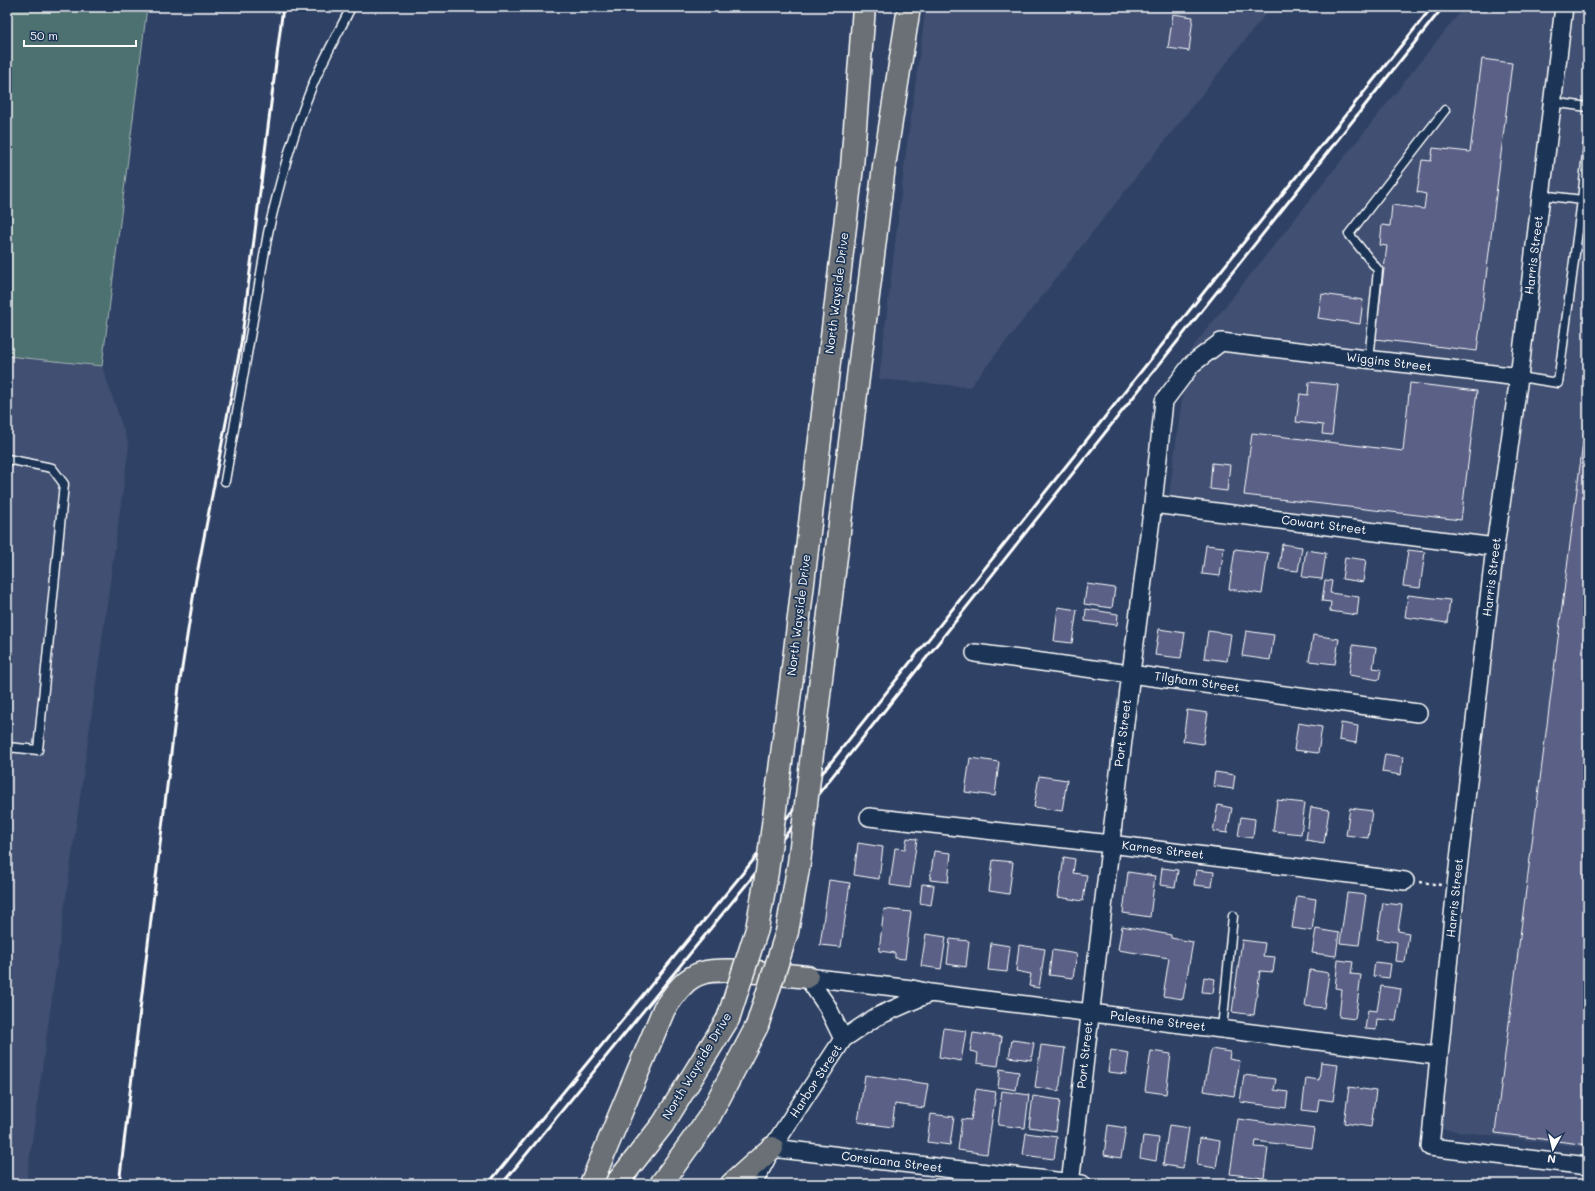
<svg xmlns="http://www.w3.org/2000/svg" width="1595" height="1191" viewBox="0 0 1595 1191" font-family="Mali,sans-serif">
<rect width="100%" height="100%" fill="#2f4265"/>
<filter id="ink" filterUnits="userSpaceOnUse"><feTurbulence type="fractalNoise" baseFrequency=".025" numOctaves="2"/><feDisplacementMap in="SourceGraphic" scale="8" xChannelSelector="R" yChannelSelector="G"/><feConvolveMatrix kernelMatrix="1 2 1 2 8 2 1 2 1" color-interpolation-filters="sRGB"/></filter>
<g filter="url(#ink)">
<path fill="#404f72" d="M926 7H1271L970 387 879 379 906 152Z
M1464 7H1588V1148L1442 1129 1504 539 1169 496 1188 353Z
M7 356 102 366 129 446 26 1184H7Z"/>
<path fill="#4d6f6f" stroke="#a6b7b7" d="M7 7H147L102 366 7 356Z"/>
<path fill="#5a6086" stroke="#fff" d="M1173 14 1193 17 1189 51 1168 48Z
M1482 59 1512 63 1477 351 1375 339 1387 246 1380 245 1382 225 1390 226 1392 205 1424 209 1426 194 1417 192 1422 160 1431 161 1433 148 1470 152Z
M1322 294 1363 300 1360 324 1318 318Z
M1309 382 1338 385 1332 435 1322 434 1323 425 1296 422 1300 394 1308 395Z
M1410 383 1477 391 1461 520 1244 495 1252 433 1403 451Z
M1588 403V1145L1495 1133Z
M1212 463 1230 465 1227 491 1210 489Z
M1282 544 1302 547 1298 571 1279 569Z
M1206 545 1224 547 1220 576 1202 574Z
M1235 549 1268 553 1262 594 1229 589Z
M1306 550 1326 553 1322 579 1302 577Z
M1408 550 1425 552 1420 588 1403 586Z
M1345 557 1366 560 1363 582 1342 579Z
M1325 580 1332 581 1330 593 1359 597 1357 615 1330 611 1331 602 1322 601Z
M1087 584 1115 588 1112 608 1084 604Z
M1408 595 1450 600 1447 623 1405 617Z
M1058 607 1077 610 1072 643 1054 641Z
M1086 609 1118 614 1117 625 1085 621Z
M1159 629 1185 633 1181 658 1155 655Z
M1208 631 1231 634 1227 661 1204 658Z
M1246 631 1274 635 1270 660 1242 656Z
M1313 635 1339 639 1335 664 1309 661Z
M1353 645 1376 648 1373 668 1381 669 1379 680 1349 675Z
M1187 710 1208 713 1203 744 1183 741Z
M1298 723 1322 727 1318 753 1294 750Z
M1341 723 1358 726 1356 743 1339 740Z
M1385 754 1403 757 1401 775 1382 772Z
M970 758 999 762 995 796 965 792Z
M1215 772 1235 775 1233 789 1213 786Z
M1039 776 1067 780 1062 811 1034 807Z
M1277 800 1305 803 1301 834 1273 831Z
M1218 805 1232 808 1227 833 1213 831Z
M1311 807 1329 810 1324 843 1306 840Z
M1350 808 1372 811 1368 838 1346 835Z
M1241 817 1255 819 1253 838 1238 836Z
M907 838 917 839 910 888 890 885 895 848 905 849Z
M858 843 883 847 879 879 854 875Z
M934 851 951 853 948 882 930 880Z
M1064 857 1075 859 1073 873 1087 875 1083 901 1058 897Z
M993 860 1013 862 1009 894 989 891Z
M1162 868 1178 870 1175 887 1160 885Z
M1196 870 1214 872 1212 887 1194 885Z
M1128 872 1155 876 1150 917 1123 913Z
M829 880 850 883 841 947 820 945Z
M922 884 934 885 931 905 920 903Z
M1347 893 1366 895 1359 945 1340 943Z
M1297 896 1316 899 1312 931 1292 928Z
M1383 903 1402 905 1398 931 1409 933 1405 962 1395 961 1397 942 1377 939Z
M884 909 911 912 905 959 895 958V953L879 951Z
M1122 926 1171 935V938L1193 942 1183 999 1163 996 1169 958 1118 950Z
M1316 929 1339 933 1336 956 1312 953Z
M926 934 946 937 941 969 921 966Z
M950 939 969 941 966 967 947 964Z
M1242 940 1265 943 1263 956 1275 957 1273 972 1260 971 1254 1015 1232 1012Z
M991 943 1010 946 1007 972 988 970Z
M1019 945 1045 949 1039 988 1029 986 1031 974 1016 971Z
M1052 950 1077 954 1073 978 1049 975Z
M1338 960 1353 962 1351 974 1361 975 1355 1019 1339 1017 1342 989 1335 988Z
M1375 962 1391 964 1389 978 1373 976Z
M1310 970 1329 973 1324 1008 1305 1006Z
M1204 977 1215 979 1213 993 1202 992Z
M1381 986 1401 989 1396 1021 1377 1019 1376 1030 1365 1029 1368 1010 1377 1011Z
M943 1028 966 1031 961 1061 939 1057Z
M973 1033 1002 1037 998 1066 977 1063 978 1053 970 1051Z
M1012 1040 1034 1043 1031 1060 1009 1057Z
M1041 1045 1065 1048 1059 1091 1035 1087Z
M1211 1049 1230 1052 1229 1059 1240 1061 1234 1096 1204 1091Z
M1111 1050 1129 1053 1126 1074 1108 1072Z
M1151 1051 1171 1054 1166 1094 1145 1091Z
M1321 1062 1338 1064 1333 1101 1319 1099 1317 1112 1302 1110 1306 1078 1319 1080Z
M1000 1069 1019 1072 1016 1090 998 1087Z
M865 1075 928 1084 924 1108 895 1104 892 1127 858 1122Z
M1244 1075 1276 1079 1274 1090 1288 1092 1286 1108 1240 1102Z
M1349 1087 1376 1091 1371 1127 1344 1123Z
M976 1089 996 1092 987 1154 958 1150 962 1119 971 1120Z
M1002 1091 1029 1095 1025 1128 998 1125Z
M1033 1096 1060 1100 1056 1131 1029 1127Z
M931 1114 954 1117 950 1145 927 1142Z
M1238 1119 1315 1129 1312 1148 1256 1141 1255 1147 1268 1148 1264 1178 1230 1174Z
M1108 1125 1126 1128 1121 1158 1104 1155Z
M1169 1125 1189 1128 1183 1168 1163 1165Z
M1026 1133 1057 1137 1054 1159 1023 1155Z
M1143 1136 1159 1138 1156 1161 1140 1158Z
M1200 1138 1220 1141 1216 1168 1197 1165Z"/>
<g fill="none" stroke-linecap="round" stroke-linejoin="round">
<g stroke="#fff" stroke-width="11">
<path id="service" d="M1551 102 1588 107
M1582 200 1588 145
M1369 360 1378 270 1349 234 1445 110
M1519 377 1558 383 1582 200 1541 195
M7 459 52 468 64 484 38 750 7 747
M225 481 268 233C279 184 292 136 311 89 322 61 338 34 351 7
M1222 1029 1233 916"/>
</g>
<g stroke="#fff" stroke-width="20">
<path id="minor" d="M1564 7 1519 377 1495 547 1456 886 1430 1147 1588 1166
M1153 504 1495 547
M975 653 1418 713
M869 817 1110 844 1405 881
M807 977 912 989 930 993 1438 1056
M807 977 827 1006 843 1039
M772 1148 1082 1184
M753 1184 772 1148 843 1039 876 1017 930 993
M1070 1184 1131 673 1153 504 1164 401 1192 364 1221 342 1519 377"/>
</g>
<g stroke="#fff" stroke-width="25">
<path id="primary" d="M823 662 884 166 909 7
M793 668 852 167 864 7
M591 1184 664 1009C674 995 684 978 702 973 723 966 782 975 807 977
M616 1184 663 1124 728 1019
M661 1184 708 1119 757 1026
M732 1184 772 1148"/>
</g>
<path stroke="#fff" stroke-width="2.5" stroke-dasharray="3 3" stroke-linecap="butt" d="M1420 882 1441 885"/>
<use href="#service" stroke="#1d3557" stroke-width="8"/>
<use href="#minor" stroke="#1d3557" stroke-width="17"/>
<use href="#primary" stroke="#6a7074" stroke-width="22"/>
<path stroke="#fff" stroke-width="3" d="M119 1184 179 687 196 579 241 344 283 7
M488 1184 747 868 1208 287 1432 7
M502 1184 746 885 1443 7"/>
<g stroke="#fff" stroke-width="25" stroke-linecap="butt">
<path id="primary-bridge" d="M728 1019 757 929 767 872 793 668
M757 1026 787 932 799 863 823 662"/>
</g>
<use href="#primary-bridge" stroke="#6a7074" stroke-width="22"/>
</g>
</g>
<g text-anchor="middle" stroke-width="3.5" stroke-linejoin="round" paint-order="stroke">
<g font-size="12" fill="#fff" stroke="#1d3557">
<text transform="translate(1534 255) rotate(-83)" y="4">Harris Street</text>
<text transform="translate(837 293) rotate(-83)" y="4">North Wayside Drive</text>
<text transform="translate(1389 362) rotate(7)" y="4">Wiggins Street</text>
<text transform="translate(1324 525) rotate(7)" y="4">Cowart Street</text>
<text transform="translate(1492 577) rotate(-83)" y="4">Harris Street</text>
<text transform="translate(799 615) rotate(-83)" y="4">North Wayside Drive</text>
<text transform="translate(1197 682) rotate(8)" y="4">Tilgham Street</text>
<text transform="translate(1123 733) rotate(-83)" y="4">Port Street</text>
<text transform="translate(1163 850) rotate(7)" y="4">Karnes Street</text>
<text transform="translate(1455 898) rotate(-84)" y="4">Harris Street</text>
<text transform="translate(1158 1021) rotate(7)" y="4">Palestine Street</text>
<text transform="translate(1085 1055) rotate(-84)" y="4">Port Street</text>
<text transform="translate(697 1066) rotate(-59)" y="4">North Wayside Drive</text>
<text transform="translate(816 1081) rotate(-57)" y="4">Harbor Street</text>
<text transform="translate(892 1162) rotate(7)" y="4">Corsicana Street</text>
</g>
</g>
<rect width="1595" height="1191" fill="none" stroke="#1d3557" stroke-width="24"/>
<rect x="12" y="12" width="1571" height="1167" fill="none" stroke="#fff" stroke-width="1.5" filter="url(#ink)"/>
<g transform="translate(1553 1149) rotate(188)" stroke="#1d3557" stroke-width="3" paint-order="stroke">
<path d="M0-3L7 15L0 10L-7 15Z" fill="#ffffff"/>
<text y="-6" font-size="11" font-weight="bold" text-anchor="middle" fill="#ffffff">N</text>
</g>
<path d="M24 40v6h112v-6" fill="none" stroke="#ffffff" stroke-width="2"/>
<text x="30" y="40" font-size="12" fill="#ffffff" stroke="#1d3557" stroke-width="3" paint-order="stroke">50 m</text>
</svg>
